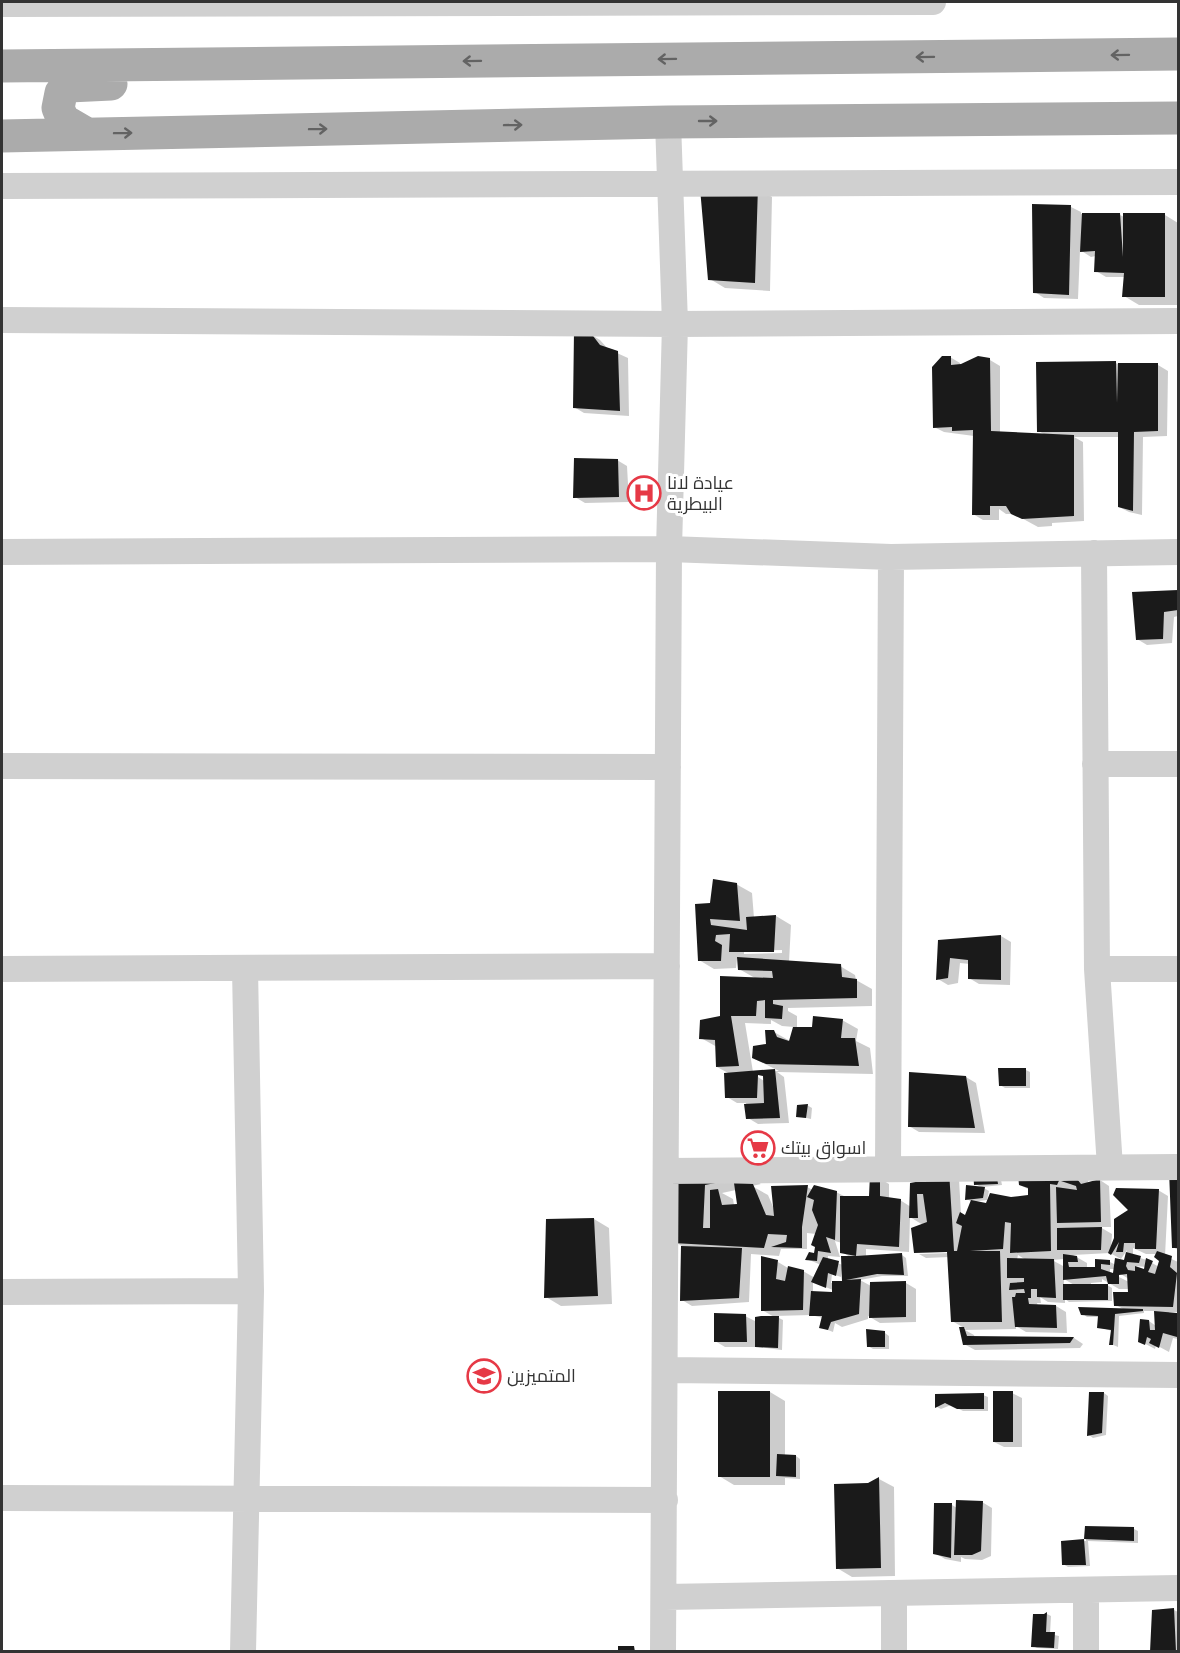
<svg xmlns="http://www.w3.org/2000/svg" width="1180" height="1653" viewBox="0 0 1180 1653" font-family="'Nunito Sans',Cairo,sans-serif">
<rect width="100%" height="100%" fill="#fff"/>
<path fill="#0003" fill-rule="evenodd" d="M757 188 772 197 770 291 725 288 710 279Z
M1071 207 1081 212V214L1120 215 1124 217 1165 215 1178 223V305H1139L1124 296V277H1106L1096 271V256L1091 257 1080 250 1078 299 1044 298 1035 292Z
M590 334 600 340 608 349 628 358 629 416 584 413 574 407Z
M950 357 960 363V366L990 360 1000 366V433L1046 435 1038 431 1115 363 1119 364 1158 365 1168 371 1167 436 1143 437 1142 515 1129 512 1119 507 1120 437H1074L1083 442 1084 521 1052 523V526L1038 527 1014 514H1006L999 509V520H983L973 514 974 436 944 432 934 427Z
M617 460 627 466 629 502 585 503 575 497Z
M1178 592V616L1174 617 1172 643 1147 645 1137 639 1134 594Z
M736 884 752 893 754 918 776 916 791 925 789 962 840 966 855 975 856 980 872 989V1006L788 1008V1011L797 1016V1028L814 1029 842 1020 858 1029 856 1041 870 1048 873 1074 777 1072 784 1077 789 1123 758 1124 748 1118 746 1103H737L727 1097 730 1074 717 1067V1047L701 1038 755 978 739 969V959H737L736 968 714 969 699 960 711 904ZM782 950V953L744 954V951ZM771 1020 782 1026 794 1027 790 1041 774 1032 767 1045 753 1058 779 1071 753 1072 745 1023 771 1024ZM756 1072 764 1077V1081L755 1075Z
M1001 936 1011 942 1010 985 979 984 969 978 970 964 960 963 958 983 948 985 938 979 939 941Z
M1026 1070 1030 1072V1088H1005L1000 1085Z
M966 1077 976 1083 985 1133 919 1132 909 1126Z
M807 1105 812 1108 811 1119 798 1116Z
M1178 1171V1250L1173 1247Z
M675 1175 749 1177 761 1184 752 1186 768 1195 774 1209 807 1187 813 1190 836 1192 846 1197 871 1198 879 1178 889 1184V1199L900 1200 911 1207 912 1184 959 1179 961 1214 966 1217 987 1205 1029 1196 1030 1190 1020 1185 1090 1177 1087 1184 1100 1180 1109 1186 1111 1227H1100L1112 1234 1111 1248 1158 1190 1168 1196 1165 1256 1178 1262V1312H1169V1314L1178 1316V1339L1173 1338 1169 1352 1156 1345 1155 1349 1140 1341 1149 1321 1156 1326 1155 1311H1144V1313L1119 1316 1118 1347 1111 1344 1112 1331 1099 1327V1317H1087L1083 1314 1125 1310 1116 1305 1130 1294V1289H1119L1102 1279V1282L1091 1283V1285H1107L1112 1288V1301L1069 1302 1065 1299V1303L1048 1302 1040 1297 1041 1303H1037L1038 1306H1056L1066 1312 1067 1333 1026 1332 1016 1326V1329L965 1330 974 1335 975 1338H1074L1083 1344 1080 1348 975 1350 964 1344 961 1329H966L952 1321 949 1257 926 1258 919 1254 949 1253V1250L916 1252 923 1225 910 1217 909 1252 866 1249V1256L902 1255 906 1258 908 1276H882L860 1280 871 1286 906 1283 916 1289V1322L880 1323 868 1316V1319L842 1327 835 1323 833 1332 820 1327 823 1318 811 1315 775 1316 783 1320 782 1350 758 1347H725L715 1341 745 1316 757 1322 776 1318 762 1310 778 1262 788 1268 803 1271 815 1278 821 1265 807 1259 816 1255V1234L807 1233V1249H781L779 1256 751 1254 749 1302 692 1306 682 1300V1246L675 1242ZM736 1190 738 1205H734L733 1199 722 1193ZM835 1241 842 1243V1252L850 1257 843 1265 828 1260V1256L840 1257ZM1133 1248 1146 1254H1157L1161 1261 1159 1267 1147 1260 1133 1256ZM1127 1250 1125 1262 1116 1265 1110 1262 1097 1260V1268H1087V1263L1073 1255 1110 1253 1121 1259ZM1018 1255 1026 1260H1017ZM1064 1259 1065 1267 1052 1260ZM1135 1266 1146 1267 1145 1271 1135 1268ZM842 1269 844 1282 831 1283 832 1274 841 1277ZM1110 1269H1115V1275L1110 1273ZM1119 1273 1129 1279V1282L1117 1276ZM1064 1279 1076 1286H1064ZM813 1282 833 1290V1293L813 1292Z
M1000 1175 1002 1185 982 1187 989 1191 987 1200 972 1202 967 1199 982 1188 976 1184Z
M594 1219 609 1228 612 1304 561 1306 546 1297Z
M885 1333 889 1336V1349H873L868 1346Z
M770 1392 785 1401V1456H796L800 1459V1479L785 1478V1485H734L719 1476Z
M1012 1393 1022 1398V1447H1004L994 1442Z
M1104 1393 1108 1396 1106 1435 1093 1438 1089 1435Z
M937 1395H983L988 1397V1411H963L951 1405 941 1409 937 1407Z
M879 1479 894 1487 895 1576 852 1577 837 1568 869 1485Z
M982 1502 992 1508 991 1556 982 1560 965 1559 961 1557V1562L945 1559 935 1553 952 1505 957 1508Z
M1086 1527 1134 1529 1138 1531V1543L1088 1541 1090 1566 1068 1567 1063 1564V1542L1086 1541Z
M1174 1610 1178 1612V1652H1151Z
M1047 1614 1051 1616 1050 1634 1059 1636 1058 1649 1037 1648 1033 1646 1044 1616Z"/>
<path fill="#1a1a1a" d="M758 186 755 283 708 280 700 188Z
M1032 204 1071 205 1069 295 1033 293Z
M1082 213H1120L1123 257V213H1165V297H1122L1124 273 1094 272 1095 251 1080 252Z
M574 331 590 332 600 345 618 351 620 411 573 408Z
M942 356H951V365L961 364 978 356 990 358 991 431 1074 435V516L1022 519 1011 514 1006 506H990V515H972L973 430 952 431V427L933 428 932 367Z
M1116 361 1117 403 1118 363H1158V431L1134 432 1133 511 1118 507V432H1037L1036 362Z
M574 458 618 459 619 497 573 498Z
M1178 590V610L1164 612 1163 639 1136 640 1132 592Z
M713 879 737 883 740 921 710 919 711 925 747 930 746 917 776 915 774 952H729L730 934 716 935 715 941 722 945 721 961H698L695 904 710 903Z
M1001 935V980L968 979V960L950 958 948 978 936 980 938 940Z
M737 957 841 964 842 977 857 979V998L773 1000V1004L783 1006 782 1019 765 1018V1000L757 1001 756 1016H731L739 1066 716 1067 715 1040 699 1039 700 1020 720 1016V976L773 978 772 971 738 970Z
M813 1016 843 1019 841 1038H855L859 1066 766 1064 752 1058 753 1046 766 1044 765 1030H774L777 1037 789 1041 793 1027H812Z
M998 1068H1026V1086H999Z
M775 1069 780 1118 746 1119 744 1104 764 1103 763 1076 758 1075 757 1098H725L724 1073Z
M909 1072 966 1076 975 1128 908 1127Z
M808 1104 806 1118 796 1117 797 1105Z
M1178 1169V1248H1172L1169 1170Z
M973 1170 996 1171 998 1184 974 1185Z
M949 1171 954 1251H957L962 1226 956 1223 960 1212 965 1215 971 1200 986 1203 990 1193 1011 1197 1028 1195V1188L1019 1185 1018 1175 1062 1174 1057 1185 1050 1184 1051 1251 1010 1253 1011 1223 1005 1222 1003 1249 970 1251H1000L1002 1322H951L947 1252 914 1253 911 1228 927 1222 923 1194H917L918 1218H909L910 1183 921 1181Z
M673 1174 751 1176 705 1185 703 1228H710V1190L718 1189 722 1205 737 1204 734 1183 753 1184 766 1215 774 1216 771 1186 808 1185 802 1227V1248L771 1247 786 1242 787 1235 768 1234 764 1248 673 1243Z
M870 1175 880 1176V1196L901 1199 899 1247 857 1244 856 1256 902 1253 904 1275 877 1274 846 1280 861 1279 859 1314 831 1322 828 1330 819 1328 822 1316H809L811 1291 832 1292V1281H842L841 1256H856L840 1253V1196H869Z
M1077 1179 1081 1184 1100 1179 1101 1222 1057 1223 1056 1187 1077 1190 1076 1186 1061 1181Z
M814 1185 837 1191 835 1240 826 1237 831 1253 818 1251 817 1261 805 1260 809 1252 814 1253 815 1247 811 1245 818 1225 812 1210 814 1200 807 1197Z
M966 1185 985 1187 983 1198 965 1200Z
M1116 1188 1159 1189 1156 1249H1135V1243H1124L1123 1252H1116L1119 1242 1111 1255 1108 1253 1114 1238V1219L1128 1210 1113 1195Z
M594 1218 598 1296 544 1298 546 1219Z
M1102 1227 1101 1250H1057V1228Z
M681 1246 742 1248 739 1298 680 1301Z
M1157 1251 1172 1256 1170 1267 1177 1273 1173 1307 1114 1306 1113 1292H1128L1127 1274 1119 1275V1284H1108L1106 1276 1063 1280V1254L1077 1256 1078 1262H1068L1069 1267H1095V1259L1110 1260V1265L1101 1264V1269L1113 1273 1115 1258 1124 1260 1126 1252 1141 1256 1139 1263 1127 1262 1126 1266 1128 1270 1135 1271V1266L1144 1269 1146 1258 1153 1261 1148 1272 1155 1274 1159 1261 1154 1257Z
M761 1256 778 1260 776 1279 785 1281 788 1266 804 1270 803 1310 761 1311Z
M823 1257 839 1261 836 1276 828 1273 826 1288 811 1282Z
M1007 1258 1054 1259 1056 1298 1037 1297V1289H1031V1298H1028L1029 1304 1056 1305 1057 1328 1015 1327 1012 1297H1015L1016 1293H1025L1024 1289 1009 1290 1010 1283 1024 1282V1278H1007Z
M906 1281V1317L869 1318 870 1282Z
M1063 1284H1108V1300H1063Z
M1078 1307 1143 1309V1311L1115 1314 1113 1345H1109L1111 1330 1097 1328 1098 1316 1081 1315Z
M1154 1311 1177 1313V1337L1163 1333 1159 1348 1149 1343 1151 1339 1147 1337 1145 1345 1138 1342 1140 1319 1149 1320 1150 1330H1155Z
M714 1313 746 1314 747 1342H714Z
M761 1316H779L778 1348 755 1347V1317Z
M959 1327H964L967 1336 1074 1337 1070 1343 963 1345Z
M866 1329 885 1331V1347H867Z
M718 1391H770V1477H718Z
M993 1391H1013V1442H993Z
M1089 1392H1104L1102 1433 1087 1436Z
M984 1393V1409H957L945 1403 935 1408V1394Z
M777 1454 796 1455V1477L776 1476Z
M879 1477 881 1568 836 1569 834 1484 868 1483Z
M956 1500 983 1501 981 1551 972 1555H954Z
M934 1503H952L951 1558 933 1554Z
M1085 1526 1134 1527V1541L1084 1539Z
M1084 1539 1086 1565H1062L1061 1541Z
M1174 1608 1176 1652H1150L1152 1610Z
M1047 1612 1046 1632H1055L1054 1648 1031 1647 1033 1614H1044Z
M618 1646H634L635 1652H618Z"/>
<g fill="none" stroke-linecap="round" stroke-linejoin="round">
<path stroke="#d0d0d0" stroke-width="26" d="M2 4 933 2
M2 186 1178 182
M2 320 675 324 1178 321
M2 552 669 549 891 557 1178 552
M1094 553 1097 969 1110 1167
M1095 764H1178
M2 766 668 767
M2 969 667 966
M1097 969H1178
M888 1169 891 557
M667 1171 1178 1167
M2 1292 251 1291
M666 1370 1178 1375
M2 1498 665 1500
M665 1597 1178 1588
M243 1652 251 1291 245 968
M663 1652 669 549 675 324 668 122
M894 1652V1593
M1086 1652V1590"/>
<path stroke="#ababab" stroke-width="33" d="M2 66 1178 54
M87 134 63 120 58 108 61 93 69 86 111 84
M2 136 668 122 1178 118"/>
</g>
<defs><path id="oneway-shaft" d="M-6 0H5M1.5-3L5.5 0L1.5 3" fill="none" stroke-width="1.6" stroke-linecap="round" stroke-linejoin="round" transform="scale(1.5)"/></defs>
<g stroke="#636363">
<use href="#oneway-shaft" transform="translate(1120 55) rotate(179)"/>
<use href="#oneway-shaft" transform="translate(925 57) rotate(179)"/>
<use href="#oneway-shaft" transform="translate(667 59) rotate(179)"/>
<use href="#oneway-shaft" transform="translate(472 61) rotate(179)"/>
<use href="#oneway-shaft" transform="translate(708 121)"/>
<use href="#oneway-shaft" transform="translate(513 125) rotate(-1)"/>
<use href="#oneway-shaft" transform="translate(318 129) rotate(-1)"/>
<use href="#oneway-shaft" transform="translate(123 133) rotate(-1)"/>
</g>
<defs>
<g id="hospital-ring" transform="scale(1.725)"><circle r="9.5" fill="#fff" stroke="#e63946" stroke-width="1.5"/><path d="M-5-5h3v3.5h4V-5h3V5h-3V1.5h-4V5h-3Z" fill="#e63946"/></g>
<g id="supermarket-ring" transform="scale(1.725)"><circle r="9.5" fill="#fff" stroke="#e63946" stroke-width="1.5"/><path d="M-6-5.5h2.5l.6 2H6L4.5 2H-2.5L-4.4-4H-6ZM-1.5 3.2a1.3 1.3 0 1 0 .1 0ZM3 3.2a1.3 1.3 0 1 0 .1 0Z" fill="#e63946"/></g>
<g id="school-ring" transform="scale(1.725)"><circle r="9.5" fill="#fff" stroke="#e63946" stroke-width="1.5"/><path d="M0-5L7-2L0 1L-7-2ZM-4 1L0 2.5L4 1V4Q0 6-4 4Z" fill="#e63946"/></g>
</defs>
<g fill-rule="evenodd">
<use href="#hospital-ring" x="644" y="493"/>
<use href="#supermarket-ring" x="758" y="1148"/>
<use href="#school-ring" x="484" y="1376"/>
</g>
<g text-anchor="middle" stroke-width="6" stroke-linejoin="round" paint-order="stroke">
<g font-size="18" fill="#333" stroke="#fff" text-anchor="start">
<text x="667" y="489">عيادة لانا<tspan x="667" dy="21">البيطرية</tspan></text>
<text x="781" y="1154">اسواق بيتك</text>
<text x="507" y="1382">المتميزين</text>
</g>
</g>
<rect width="1180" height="1653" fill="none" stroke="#333333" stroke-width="6"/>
</svg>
